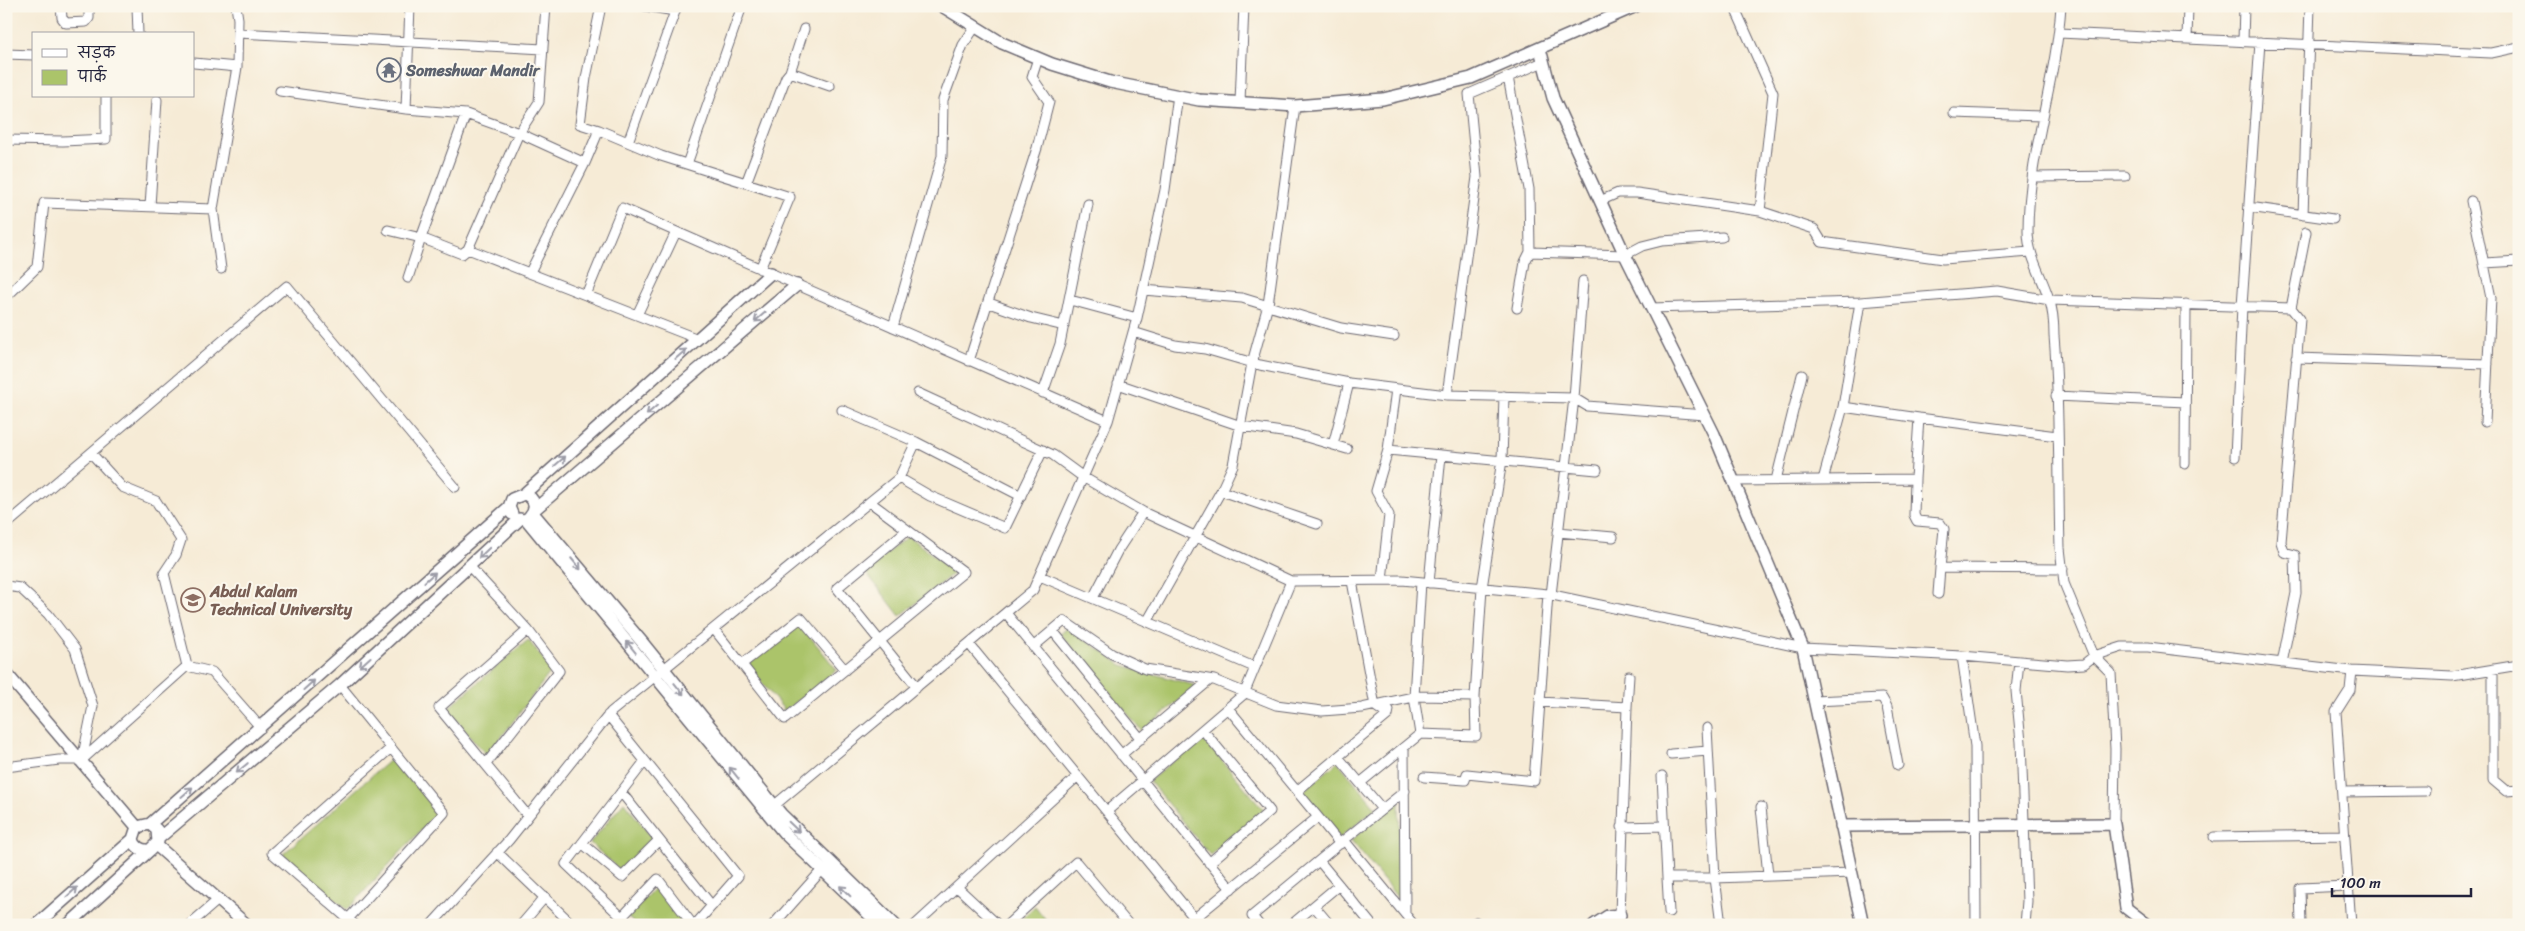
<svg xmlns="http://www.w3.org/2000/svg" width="2525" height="931" viewBox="0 0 2525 931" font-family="Sriracha,'Playpen Sans Deva',sans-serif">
<rect width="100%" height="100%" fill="#fbf7ec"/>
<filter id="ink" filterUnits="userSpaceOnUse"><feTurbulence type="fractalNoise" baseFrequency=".02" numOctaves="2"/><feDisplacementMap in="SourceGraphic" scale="10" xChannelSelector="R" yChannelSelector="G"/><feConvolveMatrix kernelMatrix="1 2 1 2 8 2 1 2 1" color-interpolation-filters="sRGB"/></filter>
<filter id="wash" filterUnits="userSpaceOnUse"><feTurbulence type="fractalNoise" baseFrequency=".0096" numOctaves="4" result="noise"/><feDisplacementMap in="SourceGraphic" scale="20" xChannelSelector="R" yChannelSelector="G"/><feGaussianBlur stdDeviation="1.12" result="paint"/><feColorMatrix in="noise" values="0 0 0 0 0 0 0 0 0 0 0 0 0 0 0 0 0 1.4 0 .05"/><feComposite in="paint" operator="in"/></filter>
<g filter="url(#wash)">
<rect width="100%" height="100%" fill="#f6ebd6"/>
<path fill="#abc46a" stroke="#667352" d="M908 536 955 572 900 616 865 571Z
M799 623 837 670 785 711 747 665Z
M1068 628 1122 665 1197 686 1142 731 1060 633Z
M528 640 552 670 487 756 447 709Z
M1202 737 1264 810 1210 855 1149 781Z
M392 758 438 812 347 910 283 854Z
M1338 762 1376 808 1340 838 1302 792Z
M1399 800 1401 902 1351 840Z
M624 802 653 839 622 872 590 843Z
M657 885 687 923 685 925H636L628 917Z
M1035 906 1050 925H1015Z"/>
</g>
<g filter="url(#ink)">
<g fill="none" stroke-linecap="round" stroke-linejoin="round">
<g stroke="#6c6871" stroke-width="11">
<path id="minor" d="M61 6 62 18 66 23 86 22 89 18V6
M137 6 138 34
M601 6 586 78 580 124 599 130 661 156 790 197 760 269
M645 6 675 11
M1734 6 1773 93 1760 211 1814 229 1822 242 1943 259 2030 252
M238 33 543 49
M2059 33 2491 53 2519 47
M2187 39 2188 6
M2243 42 2244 6
M6 54 34 55
M194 63 237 67
M790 72 830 86
M1508 77 1529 189 1530 252 1625 255 1642 246 1662 241 1722 237
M280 91 406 109 466 114 519 133 585 163 599 130
M1240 102 1244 6
M406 109 410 6
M1954 113 2042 116
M466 114 421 238 462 254 468 249 519 133 539 102 546 6
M6 140 63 141 106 139V96
M628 142 677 6
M687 164 742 6
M2033 177 2125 176
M746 183 786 77 790 72 804 29
M1600 201 1618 193H1637L1760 211
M2471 201 2491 298 2485 422
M150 206 157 100
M2249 207 2333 219
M213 209 221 269
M2303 215 2310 6
M388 230 421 238 408 278
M468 249 698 339
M2484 263 2519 261
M530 272 585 163
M1583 281 1574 398 1587 406 1705 415
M1143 290 1242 298 1341 328 1394 336
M586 295 622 208 1108 421 1033 590 770 809
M6 297 37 267 44 203 213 209 237 67 238 19 236 6
M1070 300 1137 318
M989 303 1031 318 1064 326
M1517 308 1525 262 1530 252
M1651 308 1860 302
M2291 308 2306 232
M637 315 676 232
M893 327 942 156 943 100 963 45 975 27
M1133 332 1175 345 1205 349 1260 365 1349 383
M2296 358 2488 364
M969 361 1037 148 1049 102 1032 77 1038 58
M1118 384 1241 426 1296 434 1347 449
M918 393 1053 455 1083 477 1143 512 1291 581
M1043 393 1060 344 1088 204
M1447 395 1477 177 1469 94 1543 62
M2056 396 2185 402
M1843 407 1860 302 1997 291 2050 300 2291 308 2300 319 2281 542 2284 552 2295 555 2296 593 2282 663
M842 410 916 442 899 478
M1108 421 1137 318 1165 190 1178 95
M916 442 1021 496
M1333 445 1349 383 1447 395 1574 398 1551 595
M1388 450 1441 455
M91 453 122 487 156 501 181 540 176 555 164 573 187 666 212 672 261 728
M2235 457 2242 306 2260 42
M2185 464 2186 304
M1915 479 1914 515 1917 521 1940 523 1944 529 1940 568 2063 569
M1776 480 1802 375
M1823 480 1843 407 1919 418
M1733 481 1915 479 1919 418 2057 436
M1221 491 1317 524
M6 525 287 286 455 487
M907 530 837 588 917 687
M1558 532 1613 537
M470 567 528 630 559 671 486 764
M1040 576 1254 667
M1382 580 1389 515 1376 491 1388 450 1396 389
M1352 581 1375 706 1388 715
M1429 583 1441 455 1597 470
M6 586 20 588 48 614 75 649 93 706 82 760
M1548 594 1803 648 1962 656 2067 665 2084 664 2094 656 2064 583 2060 548C2058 478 2060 406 2054 336 2054 324 2053 310 2049 299 2042 276 2028 256 2028 231 2028 155 2056 82 2061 6
M1938 594 1940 568
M1093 598 1118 550 1143 512
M1006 613 1231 889
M1147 622 1221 491 1233 465 1252 363 1268 305 1295 106
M714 629 785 719 964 572 870 502
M528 630 439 708 528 816
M1053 631 1141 739
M969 644 1200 925
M1033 647 1064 621 1112 654 1145 669 1214 680 1276 705 1322 711 1362 708 1418 696 1475 697 1482 588 1502 460 1504 396
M1962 656 1975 746 1976 925
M2019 661 2016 691 2021 742 2027 901 2025 925
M742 664 801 618 845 670
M2493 669V780L2506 791 2519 790
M2352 671 2452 676 2519 665
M340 685 444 813 348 919
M1814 701 1882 698 1887 707 1898 765
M1627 707 1629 676
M608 715 738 876 695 925
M1707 728 1715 878 1852 873
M1203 730 1270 811 1209 863
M1420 734 1414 697 1421 582
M1404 747 1405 914
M1671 754 1708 751
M1121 755 1210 680
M1338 757 1382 809
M6 767 59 760H82L187 666
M1662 776 1667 878H1715L1721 925
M1424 777 1465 780 1467 774 1534 781 1540 702
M1360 783 1420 734 1476 736 1475 697
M1297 791 1388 715 1389 710
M1405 791 1344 840 1414 925
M621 792 712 906
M2342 792 2425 791
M1761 807 1768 875
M1107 811 1244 694 1291 581 1402 580 1548 594 1540 702 1627 707 1620 915
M1318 817 1340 844
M2114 824 2115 749 2111 673 2094 656 2122 647H2148L2352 671 2350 690 2336 712 2351 925
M1622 827 1664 826
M2214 837 2344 835
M582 843 622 877 659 840
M497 852 573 925
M1320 862 1372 925
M1667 878 1669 912
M957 887 998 925
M1314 906 1330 925
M622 917 658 879 693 925
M1195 918 1318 817 1228 708
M189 925 218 900
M355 925 272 853 391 748
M431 925 509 840 611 712 899 478 930 496 1005 528 1043 450
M521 925 545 897
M630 925 566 864 645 761
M773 925 822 870
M915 925 1078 776
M1007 925 1076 862 1129 925
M1259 925 1252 916 1344 840
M1291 925 1339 885
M1471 925 1476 922 1479 925
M2301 925 2300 888 2348 886"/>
</g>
<g stroke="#6c6871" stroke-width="14">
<path id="tertiary" d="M942 6 1002 43 1052 64 1110 82 1199 100 1295 106 1383 99 1471 78 1636 6
M1540 49 1553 98 1625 255 1714 434 1803 648 1863 925
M524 494C536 498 537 509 529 517
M534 510 797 285
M533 513 642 642 781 814 895 925
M512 514 509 507 512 499 524 494 771 273
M526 519 784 833 880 925
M6 673 137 827
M150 824 157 830 158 842 150 850C141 851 135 847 133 839L137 827 150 824 509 507
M1841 826 2114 824 2126 908 2148 925
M159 838 340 685 520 519
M156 845 247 925
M36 925 133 839
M68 925 150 850
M1594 925 1608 916 1620 915 1616 925"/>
</g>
<use href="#minor" stroke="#fff" stroke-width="9"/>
<use href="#tertiary" stroke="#fff" stroke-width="11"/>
</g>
<defs><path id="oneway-shaft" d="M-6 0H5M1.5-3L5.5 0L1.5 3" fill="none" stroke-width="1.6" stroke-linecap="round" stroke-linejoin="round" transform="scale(1.25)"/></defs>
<g stroke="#9c9ca7">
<use href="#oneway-shaft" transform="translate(760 317) rotate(139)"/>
<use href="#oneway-shaft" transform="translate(681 354) rotate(-41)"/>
<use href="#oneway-shaft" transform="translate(652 410) rotate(139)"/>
<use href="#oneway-shaft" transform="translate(560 461) rotate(-41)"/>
<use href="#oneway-shaft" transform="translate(484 553) rotate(136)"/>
<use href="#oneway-shaft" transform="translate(576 564) rotate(50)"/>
<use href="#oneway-shaft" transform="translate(430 577) rotate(-42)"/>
<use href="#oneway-shaft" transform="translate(631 647) rotate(-129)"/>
<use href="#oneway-shaft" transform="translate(365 662) rotate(138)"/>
<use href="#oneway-shaft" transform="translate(309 685) rotate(-42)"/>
<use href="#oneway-shaft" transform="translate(679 689) rotate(51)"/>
<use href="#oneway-shaft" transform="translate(242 768) rotate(140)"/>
<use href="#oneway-shaft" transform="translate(734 773) rotate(-129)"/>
<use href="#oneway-shaft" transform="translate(187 792) rotate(-41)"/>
<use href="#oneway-shaft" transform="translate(794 827) rotate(44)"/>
<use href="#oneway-shaft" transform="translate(845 891) rotate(-136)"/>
<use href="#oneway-shaft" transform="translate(72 892) rotate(-42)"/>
</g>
</g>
<defs>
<g id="temple-ring" transform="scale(1.25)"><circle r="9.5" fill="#fbf7ec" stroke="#6b7280" stroke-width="1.5"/><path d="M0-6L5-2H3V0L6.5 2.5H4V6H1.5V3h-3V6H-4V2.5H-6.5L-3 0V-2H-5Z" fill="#6b7280"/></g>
<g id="university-ring" transform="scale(1.25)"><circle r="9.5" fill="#fbf7ec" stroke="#8d6e63" stroke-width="1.5"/><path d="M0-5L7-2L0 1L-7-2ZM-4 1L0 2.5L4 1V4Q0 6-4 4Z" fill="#8d6e63"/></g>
</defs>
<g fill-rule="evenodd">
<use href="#temple-ring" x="389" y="70"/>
<use href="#university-ring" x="193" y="600"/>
</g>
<g text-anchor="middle" stroke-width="4" stroke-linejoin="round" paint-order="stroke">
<g font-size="16" font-weight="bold" fill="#5b616d" stroke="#fbf7ec" text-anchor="start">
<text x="406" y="76">Someshwar Mandir</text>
</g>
<g font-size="16" font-weight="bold" fill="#785e54" stroke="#fbf7ec" text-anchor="start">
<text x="210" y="597">Abdul Kalam<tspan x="210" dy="18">Technical University</tspan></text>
</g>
</g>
<rect width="2525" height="931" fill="none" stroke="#fbf7ec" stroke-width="25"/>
<rect x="32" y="32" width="162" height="65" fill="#fbf7ec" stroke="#a4a2a5"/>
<rect x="42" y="49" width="25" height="8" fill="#ffffff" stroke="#a4a2a5"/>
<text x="78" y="58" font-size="15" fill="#22223b">सड़क</text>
<rect x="42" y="70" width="25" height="15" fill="#abc46a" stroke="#a4a2a5"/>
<text x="78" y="82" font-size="15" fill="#22223b">पार्क</text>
<path d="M2332 888v8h139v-8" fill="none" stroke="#22223b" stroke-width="2.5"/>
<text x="2340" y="888" font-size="15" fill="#22223b" stroke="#fbf7ec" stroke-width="4" paint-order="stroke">100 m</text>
</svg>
